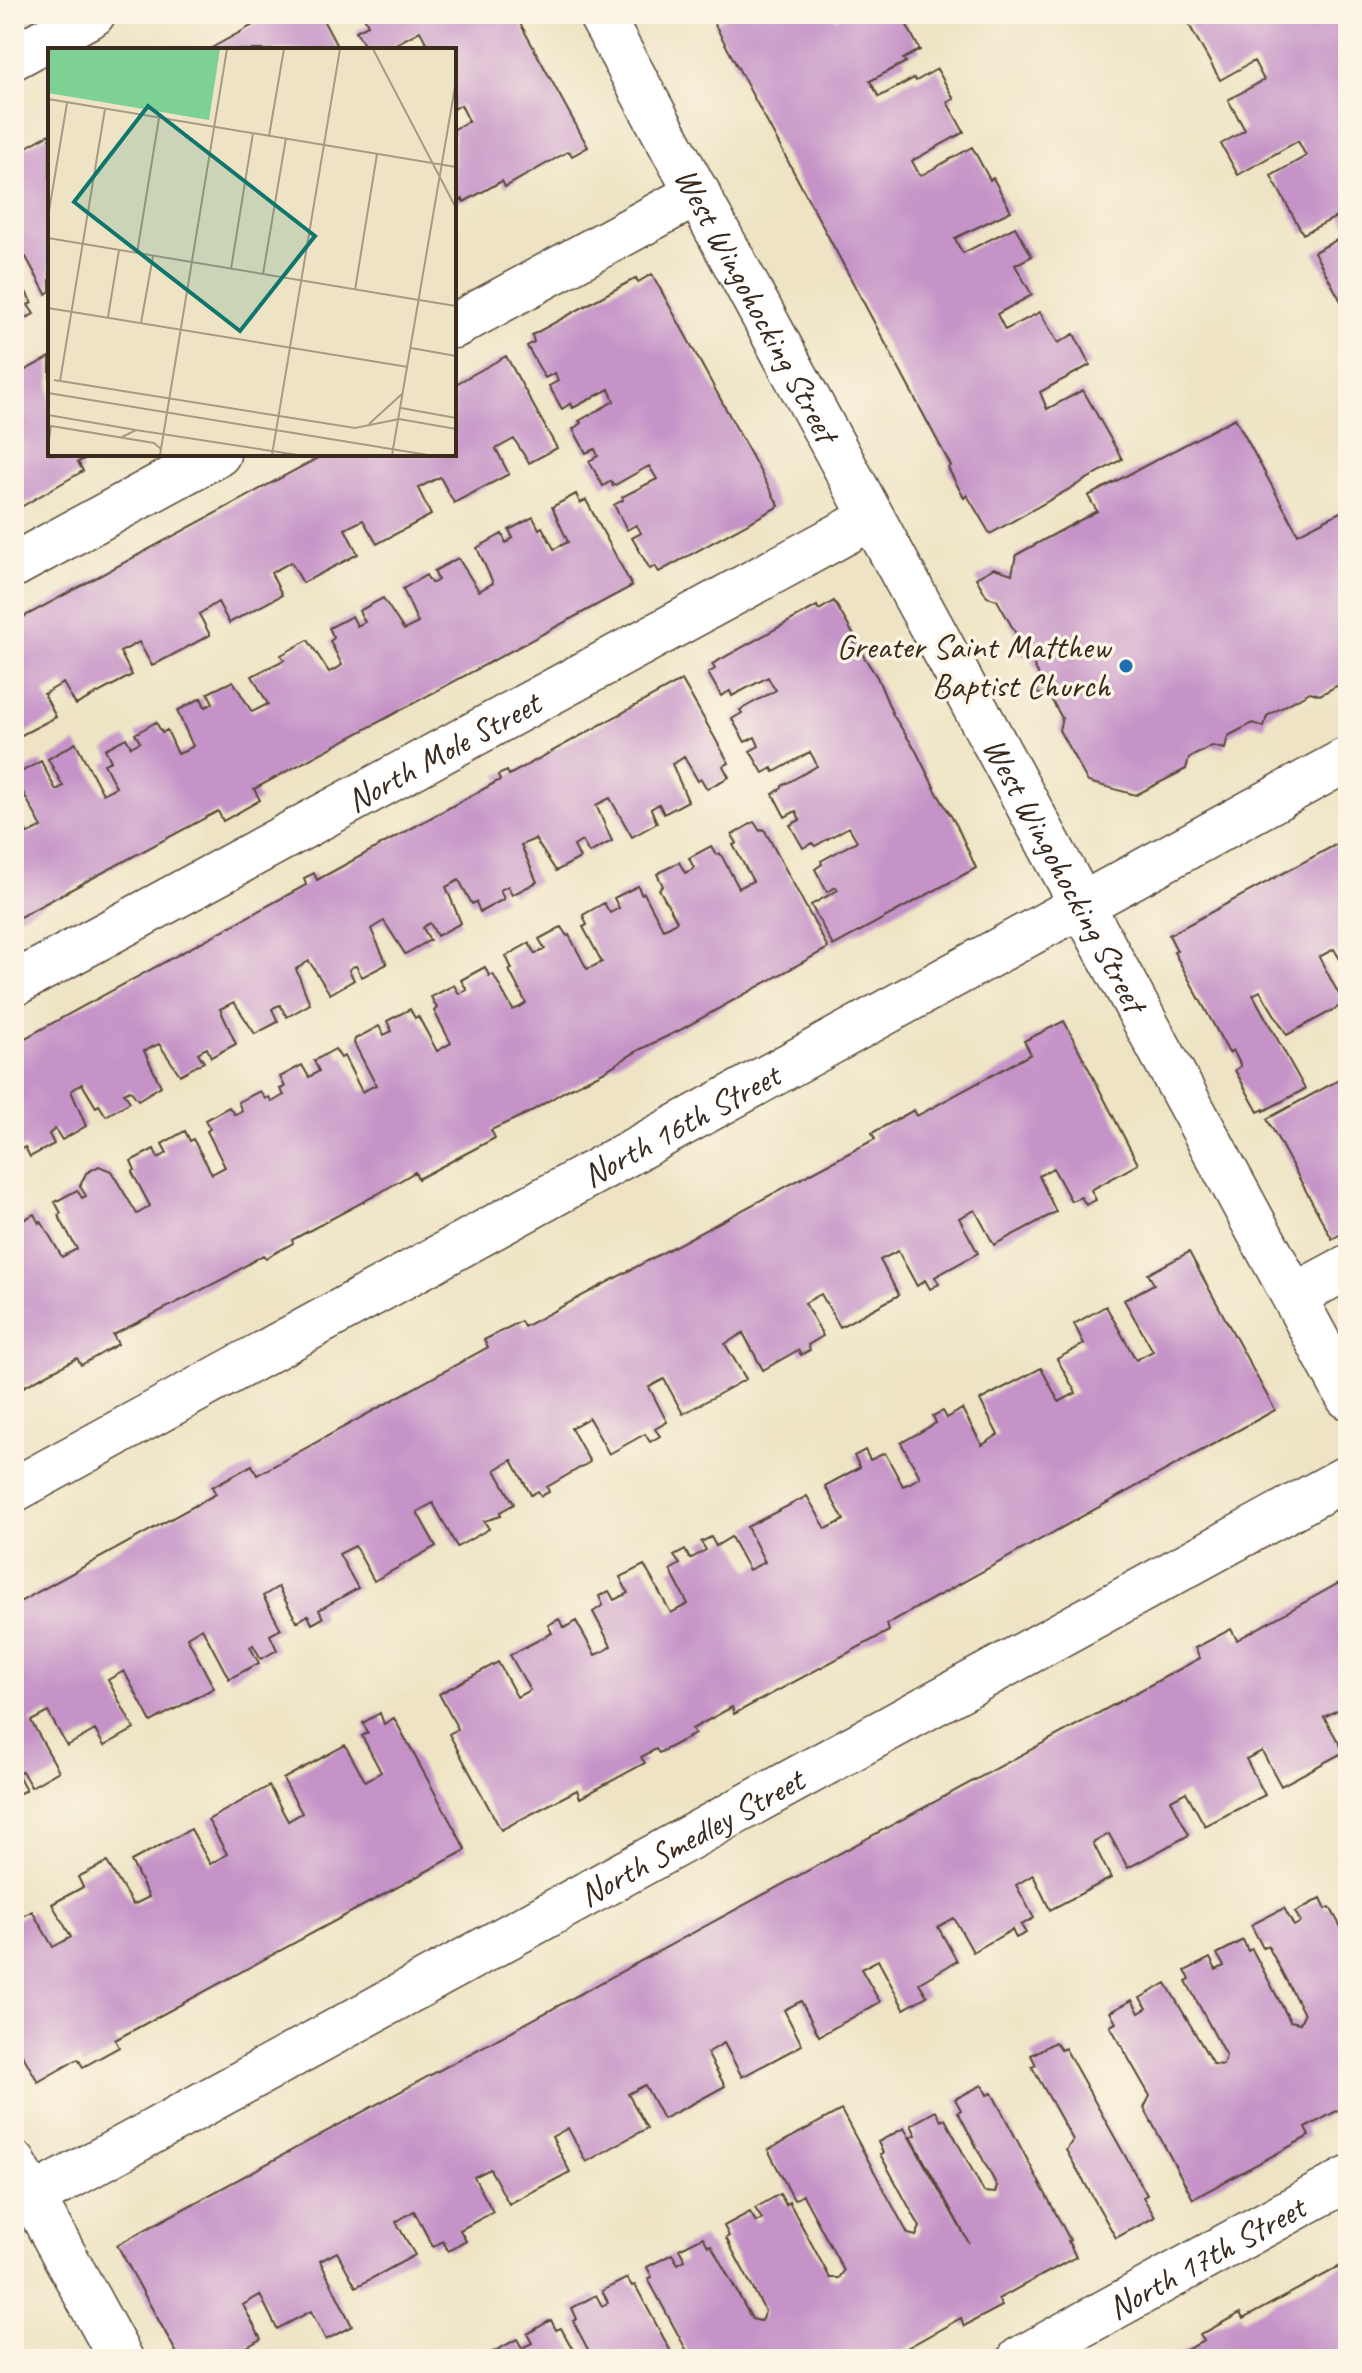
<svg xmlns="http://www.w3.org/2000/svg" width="1362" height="2373" viewBox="0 0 1362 2373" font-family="Caveat,sans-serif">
<rect width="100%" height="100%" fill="#fcf5e5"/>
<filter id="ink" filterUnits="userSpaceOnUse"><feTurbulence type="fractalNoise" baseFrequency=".0125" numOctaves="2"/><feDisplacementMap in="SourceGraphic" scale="16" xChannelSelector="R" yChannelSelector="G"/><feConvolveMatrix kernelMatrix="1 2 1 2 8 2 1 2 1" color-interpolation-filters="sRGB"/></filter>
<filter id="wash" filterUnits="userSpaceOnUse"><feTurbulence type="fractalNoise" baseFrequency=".006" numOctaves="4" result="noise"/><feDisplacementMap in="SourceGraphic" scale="32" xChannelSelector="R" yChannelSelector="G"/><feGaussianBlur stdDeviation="1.8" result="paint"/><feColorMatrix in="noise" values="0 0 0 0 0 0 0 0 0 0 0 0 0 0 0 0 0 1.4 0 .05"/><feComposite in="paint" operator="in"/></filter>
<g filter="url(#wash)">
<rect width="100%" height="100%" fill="#eee4c5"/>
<g id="blocks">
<path fill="#c593c7" d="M273 14H320L339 50H208Z
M373 14H515L588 147 572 156 569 151 505 187 502 181 464 202 463 199 454 204V129L469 121 461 105 454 109V50H421L428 46 420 31 385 50H367L356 31 368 25 365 19Z
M732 14H833L836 19 845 14H901L920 50 903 59 906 62 870 81 879 97 914 78 916 81 937 69 954 99 947 102 964 132 912 161 920 176 972 147 990 180 993 178 1011 211 955 238 958 245 963 253 1015 227 1032 256 1015 265 1032 295 997 314 1005 330 1040 312 1058 343 1074 334 1090 365 1040 392 1047 409 1083 390 1122 459 990 534 967 495 964 498 948 468 951 466 714 23Z
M1199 14H1348V230L1340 215 1303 234 1271 176 1306 156 1298 141 1238 175 1221 144 1245 130 1228 100 1264 80 1254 61 1220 80 1187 21Z
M50 134V291L46 294 26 257 14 263V154Z
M1348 234V314L1314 252Z
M14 270 32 303 28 305 34 314 14 325Z
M652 274 779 506 659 572 655 566 650 569 632 538 641 533 639 529 636 525 627 530 614 505 623 500 622 497 657 479 649 466 613 486 611 481 603 486 589 461 598 456 595 449 586 453 573 429 581 423 579 421 614 401 609 389 573 408 571 403 562 409 549 386 558 381 555 373 545 378 527 346 534 342 532 335 636 278 638 282Z
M506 356 557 448 529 463 514 439 496 449 509 474 454 503 440 477 418 488 431 515 377 544 363 520 345 529 358 554 303 583 291 562 280 568 271 573 282 595 229 623 218 602 199 614 210 635 152 666 139 642 128 648 120 652 132 675 76 705 63 683 44 694 56 717 14 739V622L325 454H454V385Z
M50 357V454H94L78 462 83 471 14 511V376Z
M1235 418 1298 534 1348 508V680L1320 695 1310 692 1267 716 1264 727 1253 723 1228 736 1225 749 1212 746 1189 758 1186 769 1136 795 1088 782 1059 730 1062 718 1051 699 1037 693 1041 679 1030 658 1016 654 1020 641 997 600 987 597 976 578 994 568 1012 574 1016 555 1097 511 1088 496Z
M576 494 580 503 586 500 632 586 254 789 260 800 223 821 218 811 14 920V809L28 834 42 827 14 776 41 761 56 790 63 786 48 759 76 743 103 794 116 787 104 764 111 761 105 749 126 738 131 747 140 742 135 734 156 722 162 733 167 730 178 754 185 751 193 746 177 711 201 698 205 707 210 705 213 703 208 693 233 681 252 712 268 704 252 676 284 660 281 655 308 640 329 672 336 669 342 665 330 641 334 638 329 628 352 616 357 626 365 622 359 611 383 598 404 630 418 623 403 589 426 575 431 583H433L438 580 434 571 458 558 479 591 493 583 477 548 502 534 506 543 513 538 509 530 533 517 539 529 542 527 554 549 568 542 552 507Z
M834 601 856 639 853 640 877 677 893 715 916 751 936 791 957 826 976 868 833 946 811 905 838 890 836 887 827 892 815 869 822 864 821 861 857 841 849 827 815 846 812 843 803 848 790 825 800 820 796 811 785 817 773 794 782 788V786L817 766 814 759 810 752 774 772 772 768 763 773 750 751 759 746 755 737 745 742 732 719 742 713 740 710 776 690 772 685 768 677 732 696 730 691 721 696 708 673 715 669 712 664 817 606 819 610Z
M682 680 729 763 723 766 729 777 707 789 701 779 698 781 684 757 678 761 672 764 688 801 664 814 659 804 651 809 657 823 632 837 610 798 596 805 612 841 589 853 582 841 574 846 580 858 556 871 535 839 521 845 537 882 512 895 508 886 500 890 504 899 480 912 476 902 472 904 459 880 446 887 461 923 437 936 430 923 426 925 423 928 430 940 405 954 384 921 377 925 371 929 387 964 362 977 356 966 352 967 349 970 354 980 330 994 309 961 296 969 310 1004 287 1017 280 1005 275 1007 272 1009 278 1022 255 1034 234 1002 220 1009 236 1044 211 1057 207 1048 203 1050 198 1053 204 1062 180 1075 159 1044 144 1051 161 1086 138 1100 130 1090 124 1093 130 1102 106 1116 99 1105 96 1107 82 1084 71 1091 86 1126 62 1140 55 1129 49 1134 54 1144 30 1157 25 1147 22 1149 14 1136V1044L306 885 304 878 314 873 317 880 500 780 498 775 507 771 509 775Z
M754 822 760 831 764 829 828 948 680 1030 639 1050 603 1072 565 1091 528 1113 491 1130 495 1138 418 1179 415 1172 376 1195 303 1234 292 1240 293 1243 266 1258 263 1255 227 1277 113 1335 118 1344 81 1365 77 1358 14 1392V1237L17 1236 14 1225 34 1214 39 1223 41 1221 62 1257 77 1249 58 1215 61 1213 55 1202 77 1190 82 1198 86 1196 80 1186 86 1173 99 1166 111 1171 137 1214 144 1210 150 1206 132 1172 135 1170 131 1161 154 1149 158 1158 162 1156 167 1153 162 1144 185 1131 190 1141 193 1139 212 1174 225 1167 207 1131 210 1129 205 1120 229 1107 234 1114 238 1113 242 1111 238 1102 260 1091 265 1099 269 1097 272 1102 284 1095 280 1089 285 1087 280 1077 302 1065 309 1077 319 1071 314 1061 335 1049 341 1058 344 1056 362 1092 376 1085 354 1043 355 1039 379 1026 384 1035 392 1031 387 1021 410 1009 415 1018 418 1016 437 1051 451 1043 434 1011 437 1008 431 997 454 985 459 994 467 990 461 980 485 967 489 976 493 974 513 1010 520 1007 526 1003 509 970 512 969 506 956 529 943 535 954 545 949 539 939 561 927 567 936 569 935 587 969 594 966 602 962 583 927 587 925 583 915 604 903 610 913 619 908 614 898 638 886 641 894 644 893 663 929 670 926 677 921 659 889 663 886 657 874 679 862 685 873 689 871 694 868 689 858 711 846 716 855 720 853 739 888 753 881 733 845 737 843 732 835Z
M1348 838V973L1334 949 1319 957 1344 1004 1287 1035 1260 991 1253 995 1305 1089 1264 1111V1109L1258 1112 1235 1070 1241 1066 1233 1050 1229 1053 1174 952 1177 951 1169 935Z
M1064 1021 1138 1164 1091 1190 1096 1200 1086 1205 1081 1197 1071 1201 1053 1168 1039 1176 1056 1212 994 1245 975 1210 959 1218 978 1253 935 1277 939 1284 930 1289 925 1280 917 1286 898 1251 880 1260 899 1295 840 1327 821 1294 805 1303 823 1336 808 1345 810 1350 801 1355 798 1350 763 1370 743 1333 725 1344 746 1379 683 1414 664 1379 649 1387 667 1422 655 1429 660 1436 650 1442 645 1434 609 1454 589 1418 571 1428 590 1462 547 1487 549 1492 541 1496 538 1491 531 1495 512 1460 495 1470 514 1504 500 1512 501 1516 484 1521 489 1529 457 1547 433 1503 417 1512 436 1546 374 1581 355 1546 339 1554 358 1588 319 1610 323 1618 312 1624 308 1615 297 1622 278 1587 263 1596 281 1629 270 1635 277 1650 261 1659 253 1645 250 1647 259 1663 229 1679 202 1628 187 1637 214 1688 151 1722 124 1671 108 1680 134 1729 104 1746 95 1730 67 1746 48 1712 31 1721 59 1771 31 1787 22 1771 17 1773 26 1790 14 1796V1605L216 1494 212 1487 252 1465 257 1475 488 1347 484 1340 521 1321 524 1327 875 1139 872 1133 914 1110 917 1116 1031 1054 1024 1041Z
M1348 1075V1230L1332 1239 1267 1119Z
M1189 1252 1275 1410 887 1624 889 1631 734 1714 732 1707 692 1729 695 1734 659 1753 656 1749 641 1757 645 1763 580 1798 577 1790 501 1830 449 1734 458 1729 439 1694 498 1662 517 1697 530 1690 510 1655 552 1633 548 1625 559 1619 564 1628 576 1621 595 1655 604 1651 611 1646 593 1612 603 1605 599 1596 609 1591 614 1600 628 1593 620 1577 644 1565 671 1613 688 1604 670 1570 680 1564 674 1556 685 1550 690 1559 706 1550 701 1542 711 1537 716 1546 731 1537 749 1570 765 1562 747 1527 807 1496 826 1529 844 1520 825 1486 860 1467 854 1456 865 1450 870 1460 885 1453 903 1486 910 1483 920 1477 901 1443 936 1423 933 1416 943 1411 947 1418 962 1409 982 1445 998 1435 980 1400 1041 1368 1059 1402 1076 1393 1057 1359 1084 1344 1074 1324 1106 1306 1136 1360 1153 1351 1124 1300 1154 1284 1148 1274Z
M1348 1578V1721L1341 1708 1324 1717 1344 1752 1281 1786 1262 1751 1246 1759 1265 1795 1205 1826 1186 1792 1171 1800 1189 1835 1128 1868 1109 1834 1093 1843 1111 1878 1050 1910 1033 1875 1016 1885 1034 1918 1021 1925 1026 1933 1016 1938 1012 1930 973 1952 954 1918 938 1927 957 1961 919 1983 927 1996 904 2009 878 1960 861 1969 880 2002 819 2036 801 2001 784 2010 802 2045 742 2077 724 2043 707 2053 725 2086 694 2103 663 2119 645 2085 628 2094 647 2128 586 2162 568 2128 552 2137 570 2172 509 2204 490 2169 474 2177 493 2212 460 2230 466 2241 448 2251 443 2241 433 2247 414 2211 396 2222 415 2255 356 2287 337 2252 320 2261 352 2326 326 2340 311 2311 277 2329 260 2295 243 2305 261 2339 225 2359H180L117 2245 1200 1658 1195 1648 1231 1629 1237 1640Z
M380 1713 384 1724 394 1718 466 1850 115 2040 119 2047 83 2067 78 2059 38 2082 14 2040V1921L32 1911 53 1947 71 1937 52 1904 83 1887 78 1877 107 1862 133 1905 149 1897 131 1861 191 1829 210 1864 227 1854 208 1820 269 1786 288 1821 302 1813 283 1779 345 1745 365 1781 381 1772 362 1736 368 1733 363 1723Z
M1321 1898 1326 1909 1330 1907 1348 1940V2105L1305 2128 1309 2136 1193 2199 1144 2108 1150 2096 1110 2026 1116 2023 1110 2012 1132 2000 1139 2013 1147 2008 1140 1998 1166 1983 1213 2064 1223 2065 1226 2056 1186 1981 1190 1979 1185 1971 1210 1958 1216 1970 1224 1966 1217 1954 1243 1940 1248 1951 1252 1949 1290 2021 1300 2023 1304 2014 1268 1946 1263 1948 1251 1925 1284 1908 1294 1926 1301 1922 1295 1912Z
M1055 2042 1061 2050 1065 2048 1147 2195 1143 2197 1155 2217 1116 2238 1066 2150 1073 2140 1032 2067 1036 2065 1031 2055Z
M982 2085 987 2095 992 2093 1070 2240 1068 2241 1076 2257 998 2299 1002 2306 964 2326 961 2318 887 2359H685L688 2353 648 2279 652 2277 647 2267 672 2254 678 2264 685 2260 679 2249 703 2237 708 2246 711 2245 752 2319 761 2321 765 2311 726 2238 729 2236 724 2226 750 2212 756 2222 762 2219 755 2208 780 2194 786 2205 789 2202 830 2278H839L844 2271 803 2195 794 2200 768 2150 841 2110 908 2234 916 2236 920 2227 880 2154 883 2153 878 2142 904 2128 969 2243 911 2137 916 2135 911 2125 936 2111 941 2121 945 2119 984 2192 995 2193 997 2186 958 2112 961 2110 955 2099Z
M1348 2262V2359H1168L1204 2341 1200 2335 1240 2313 1243 2319Z
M627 2278 632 2286 635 2285 675 2359H593L573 2321 577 2319 572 2308 596 2295 602 2306 606 2304 608 2302 602 2291Z
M551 2320 556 2330 561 2328 578 2359H497L493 2352 517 2339 522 2348 532 2343 527 2334Z"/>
</g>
</g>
<g filter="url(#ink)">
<use href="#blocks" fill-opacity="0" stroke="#564637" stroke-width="2"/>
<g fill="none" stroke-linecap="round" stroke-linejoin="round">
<g stroke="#564637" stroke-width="47">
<g id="minor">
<path id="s1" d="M600 14 1348 1397"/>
<path d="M14 57 93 14"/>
<path d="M454 326 698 193"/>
<path d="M14 565 218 454"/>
<path id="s2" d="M14 984 872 518"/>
<path d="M1294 1296 1348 1267"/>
<path id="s3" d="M14 1490 1348 759"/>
<path d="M14 2163 121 2359"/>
<path id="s4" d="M33 2197 1348 1477"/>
<path id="s5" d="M1020 2359 1348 2179"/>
</g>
</g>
<use href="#minor" stroke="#fff" stroke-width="44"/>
</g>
</g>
<circle fill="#1f6fb2" stroke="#fcf5e5" stroke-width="3" cx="1126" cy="666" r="8"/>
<g text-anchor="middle" stroke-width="7" stroke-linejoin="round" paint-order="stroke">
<g font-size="34" fill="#3b2a1e" stroke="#fcf5e5">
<text dy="12" stroke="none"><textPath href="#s1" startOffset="330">West Wingohocking Street</textPath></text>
<text dy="12" stroke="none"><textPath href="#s2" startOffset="488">North Mole Street</textPath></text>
<text dy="12" stroke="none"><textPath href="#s1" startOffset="978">West Wingohocking Street</textPath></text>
<text dy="12" stroke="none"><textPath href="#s3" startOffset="760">North 16th Street</textPath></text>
<text dy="12" stroke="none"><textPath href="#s4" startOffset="750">North Smedley Street</textPath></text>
<text dy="12" stroke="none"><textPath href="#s5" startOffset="212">North 17th Street</textPath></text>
</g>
<g font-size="34" fill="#3b2a1e" stroke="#fcf5e5" text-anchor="end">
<text x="1110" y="658">Greater Saint Matthew<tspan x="1110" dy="39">Baptist Church</tspan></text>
</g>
</g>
<g transform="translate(48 48)">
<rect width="408" height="408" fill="#eee4c5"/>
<path d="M0 1H172L161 72 0 45Z" fill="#7dd194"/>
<path fill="none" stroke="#a69a82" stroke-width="2" d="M325 1 408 160M0 51 408 119M221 88 236 1M0 169 19 55M0 190 371 252M89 205 111 70M183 221 205 85M215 226 238 90M307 242 329 106M371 252 408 258M0 260 360 319M60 269 71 202M93 275 105 208M363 300 408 308M6 332 307 380 351 371M12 333 57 61M0 345 380 407M353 360 408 370M0 367 88 382M351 371 408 381M321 376 355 345M74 389 88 382 250 407M0 399 3 378 106 395 113 401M112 407 179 1M224 407 292 1M344 407 408 33"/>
<path fill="#0f766e" fill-opacity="0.15" stroke="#0f766e" stroke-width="4" d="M100 58 267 188 192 283 26 154Z"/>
<rect width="408" height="408" fill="none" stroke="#3b2a1e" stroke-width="4"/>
</g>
<rect width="1362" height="2373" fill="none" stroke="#fcf5e5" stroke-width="48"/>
</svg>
